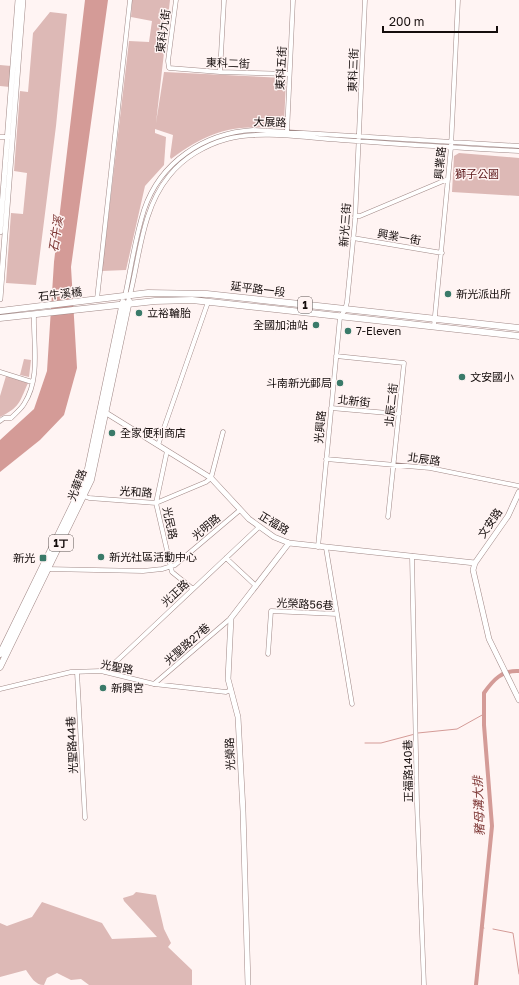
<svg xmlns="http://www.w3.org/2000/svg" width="519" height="985" viewBox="0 0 519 985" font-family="'Golos Text','Noto Sans TC',sans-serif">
<rect width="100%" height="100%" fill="#fff4f3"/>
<path fill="#ddb9b6" d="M132 0H170L156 123 164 72 284 78 286 80 284 124 281 128C231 125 211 130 171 159L170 157 173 135 155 129V133L166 137 164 165 145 186 126 270 102 271 129 41 149 42 152 21 131 17Z
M50 12 67 14 56 126 36 285 6 283 11 213 23 214 27 173 14 171 20 91 28 92 33 33Z
M0 65 11 66 10 87 0 86Z
M459 153 519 158V196L452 192 454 156Z
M24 359 31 360 29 377 20 375Z
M6 376 28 383C19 403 20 407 0 417V396Z
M136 892 156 895 164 929 171 943 168 947 192 970V985H89L81 979 71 980 57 973 47 978 44 985C35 985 31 977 26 970L0 977V923L7 926 32 917 42 902 102 923 112 939 157 937 124 901 123 898 133 895Z"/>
<path fill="#d49b97" d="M85 0H108L71 267 77 368 64 415 40 440 0 472V440L34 409 47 371 54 262Z"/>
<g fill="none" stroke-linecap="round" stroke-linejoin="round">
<path stroke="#d49b97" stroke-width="1" d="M418 733 457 729 484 714
M365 743H381L415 734
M481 927 484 928
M493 929 513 933 519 974"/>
<path stroke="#d49b97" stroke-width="4" d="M476 985 492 826 484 725V693C493 680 502 670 519 671"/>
<g stroke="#a18987" stroke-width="5">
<path id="minor" d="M176 0 168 61 169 68 220 72 289 74
M220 72 224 0
M287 133 293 0
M0 137H10
M355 216H360L448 179
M353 238 442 253
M130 295C140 255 142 209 169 176 183 158 205 145 227 139 261 130 306 138 341 140 400 144 460 148 519 151
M125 296C131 268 135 238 144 210 160 162 204 133 253 130L519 146
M97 299 130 0
M434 326 451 147 458 0
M336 356 404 363 388 517
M0 372 32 382
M331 408 399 414
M0 421 4 418H11C15 414 21 409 24 404 41 378 33 344 34 315
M158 445 208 302
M167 451 156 503 172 572 193 589
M326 459 430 468 519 486
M81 495 89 498 156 503 206 482 211 478 223 432
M318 547 340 317 345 310 347 302 355 221 365 0
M326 548 352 704
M412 556 417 804 424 985
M226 558 256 586
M47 569 143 571 162 569 175 565 240 510
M268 654 271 611 337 614
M77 672 85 818
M105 672 259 527
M154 684 231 618
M0 689 71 672 101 671 154 684 226 692 231 690"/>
</g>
<g stroke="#a18987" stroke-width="6">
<path id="tertiary" d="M0 232 18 0
M0 299 23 0
M103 411 211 478 249 519 274 537 289 543 475 563
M519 492 508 516 475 563 473 570 489 639 519 700
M248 985 243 811 238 717 228 679 231 618 289 543"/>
</g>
<g stroke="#a18987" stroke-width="7">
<path id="primary" d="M0 311 148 293 207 294 519 328
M0 318 155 301 192 300 519 336
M0 654 86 478 123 302
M0 667 91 480 129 301"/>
</g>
<use href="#minor" stroke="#fff" stroke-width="4"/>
<use href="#tertiary" stroke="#fff" stroke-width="5"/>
<use href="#primary" stroke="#fff" stroke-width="6"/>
</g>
<g fill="#3a7a69" stroke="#fff4f3" stroke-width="1.5">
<circle cx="448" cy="294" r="4"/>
<circle cx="139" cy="313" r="4"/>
<circle cx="316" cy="325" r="4"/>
<circle cx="348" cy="331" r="4"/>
<circle cx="462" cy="377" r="4"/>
<circle cx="340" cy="383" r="4"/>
<circle cx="112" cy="433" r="4"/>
<circle cx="101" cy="557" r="4"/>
<rect x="39" y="554" width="8" height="8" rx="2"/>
<circle cx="103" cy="688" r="4"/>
</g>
<g text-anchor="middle" stroke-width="3" stroke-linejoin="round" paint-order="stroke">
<g fill="#fff4f3" stroke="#5b5251" stroke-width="1">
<rect x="298" y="297" width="14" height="16" rx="3"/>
<rect x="49" y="535" width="24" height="16" rx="3"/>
</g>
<g font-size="10" font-weight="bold" fill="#150d0c">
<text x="305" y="309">1</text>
<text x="61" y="547">1丁</text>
</g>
<g font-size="11" fill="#150d0c" stroke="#fff4f3">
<text transform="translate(163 31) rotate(-82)" y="4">東科九街</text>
<text transform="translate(228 63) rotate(2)" y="4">東科二街</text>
<text transform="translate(281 68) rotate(-87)" y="4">東科五街</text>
<text transform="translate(353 70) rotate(-88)" y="4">東科三街</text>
<text transform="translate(270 122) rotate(2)" y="4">大展路</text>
<text transform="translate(440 163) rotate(-85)" y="4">興業路</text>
<text transform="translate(345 225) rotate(-86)" y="4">新光三街</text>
<text transform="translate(399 237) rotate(10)" y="4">興業一街</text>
<text transform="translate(258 289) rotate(7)" y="4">延平路一段</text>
<text transform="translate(60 294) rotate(-7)" y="4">石牛溪橋</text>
<text transform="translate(354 401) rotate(6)" y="4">北新街</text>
<text transform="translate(391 405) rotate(-84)" y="4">北辰二街</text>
<text transform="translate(320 427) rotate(-85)" y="4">光興路</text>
<text transform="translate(424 459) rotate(8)" y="4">北辰路</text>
<text transform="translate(77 485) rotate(-69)" y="4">光華路</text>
<text transform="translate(136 492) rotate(4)" y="4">光和路</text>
<text transform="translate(170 523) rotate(78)" y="4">光民路</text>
<text transform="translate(274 523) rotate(31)" y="4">正福路</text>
<text transform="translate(490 523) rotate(-56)" y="4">文安路</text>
<text transform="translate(206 527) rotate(-40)" y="4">光明路</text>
<text transform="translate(175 593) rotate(-43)" y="4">光正路</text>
<text transform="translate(305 604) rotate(3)" y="4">光榮路56巷</text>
<text transform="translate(187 644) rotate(-41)" y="4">光聖路27巷</text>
<text transform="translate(117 667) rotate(11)" y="4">光聖路</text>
<text transform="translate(72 745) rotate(-93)" y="4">光聖路44巷</text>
<text transform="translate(230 754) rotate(-93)" y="4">光榮路</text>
<text transform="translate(408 771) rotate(-91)" y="4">正福路140巷</text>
</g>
<g font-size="11" fill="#5c1719" stroke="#fff4f3">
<text x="477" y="178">獅子公園</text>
</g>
<g font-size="11" fill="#150d0c" stroke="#fff4f3" text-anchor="start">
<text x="456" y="298">新光派出所</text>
<text x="147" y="317">立裕輪胎</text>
<text x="308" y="329" text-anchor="end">全國加油站</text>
<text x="356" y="335">7-Eleven</text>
<text x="470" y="381">文安國小</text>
<text x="332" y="387" text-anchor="end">斗南新光郵局</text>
<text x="120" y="437">全家便利商店</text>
<text x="109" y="561">新光社區活動中心</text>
<text x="35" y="562" text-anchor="end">新光</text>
<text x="111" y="692">新興宮</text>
</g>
<g font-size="12" font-style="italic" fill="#7d3634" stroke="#fff4f3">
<text transform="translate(56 234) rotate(-81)" y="4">石牛溪</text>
<text transform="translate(479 806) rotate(-92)" y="4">豬母溝大排</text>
</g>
</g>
<path d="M383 26v6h114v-6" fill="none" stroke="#150d0c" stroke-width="2"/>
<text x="389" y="26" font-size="12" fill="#150d0c" stroke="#fff4f3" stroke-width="3" paint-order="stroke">200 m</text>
</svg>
